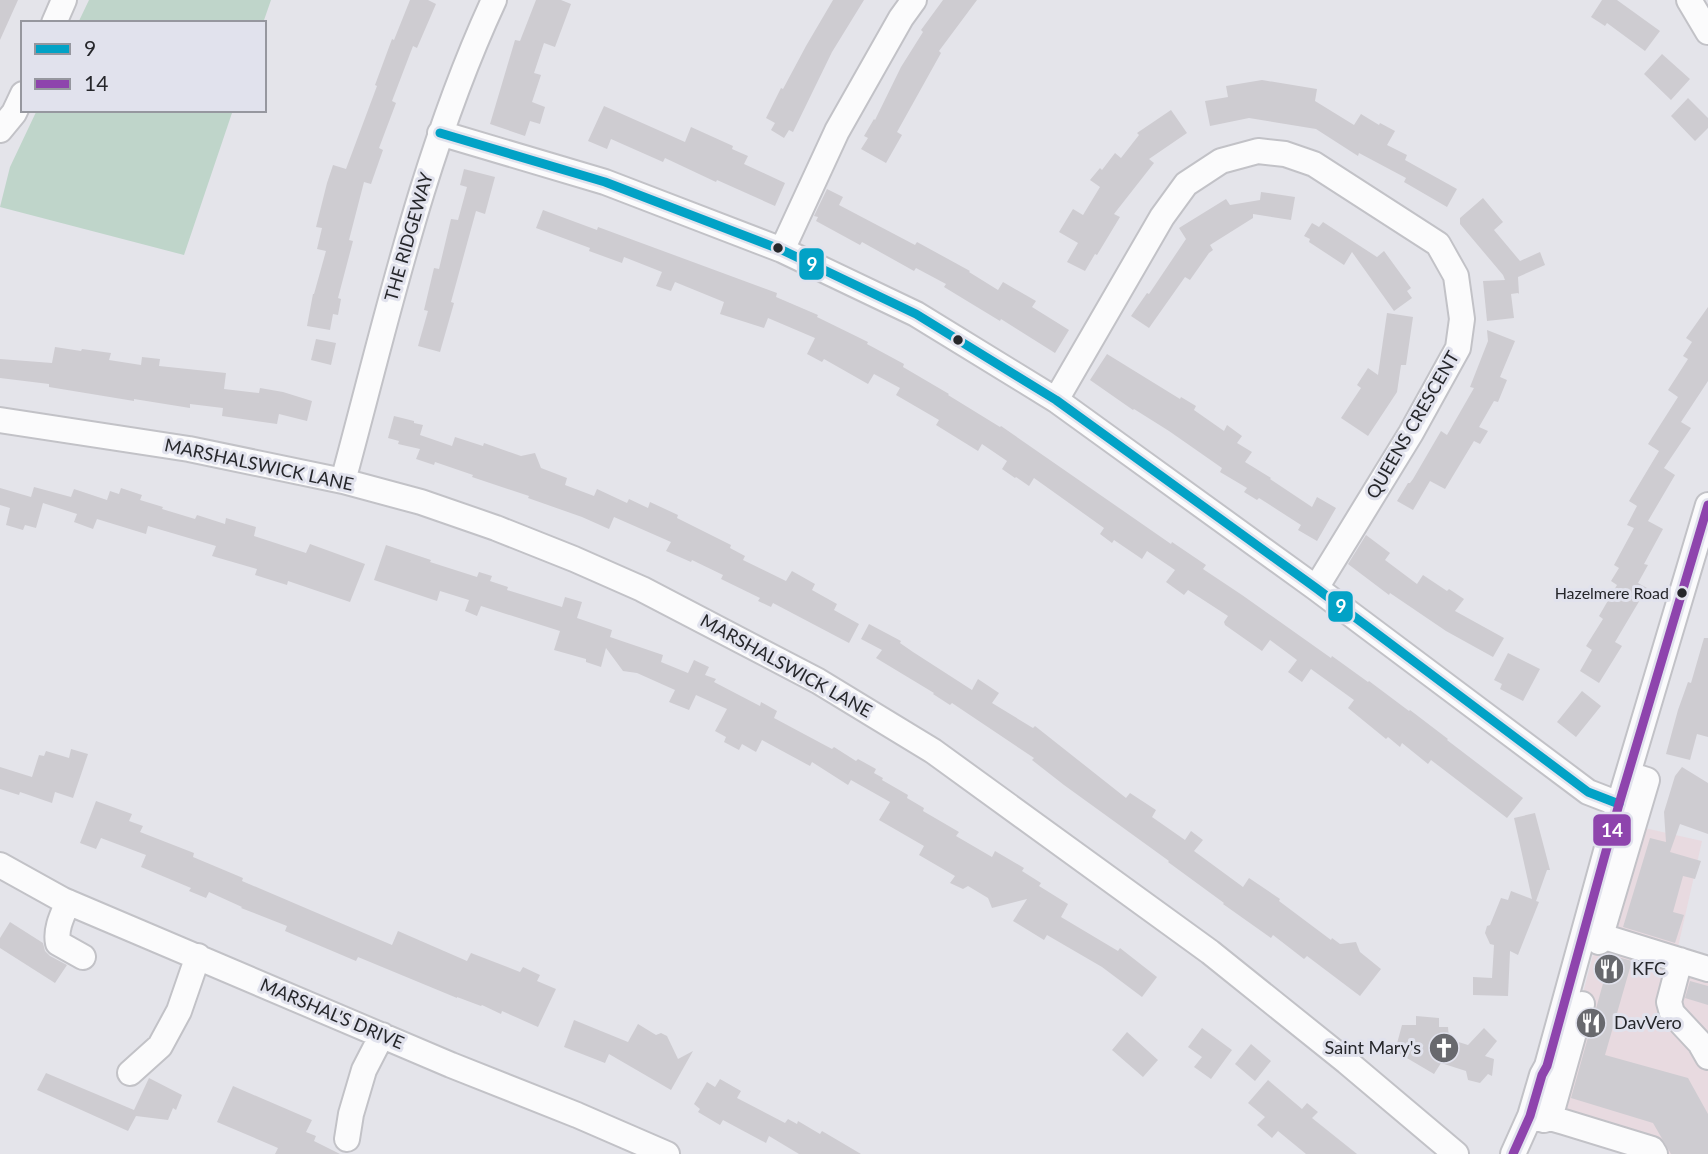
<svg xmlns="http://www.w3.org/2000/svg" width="1708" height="1154" viewBox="0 0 1708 1154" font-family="Lato,sans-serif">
<rect width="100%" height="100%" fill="#e4e4ea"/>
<path fill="#e8dae0" d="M1627 824 1702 841 1678 947 1708 977V1154H1662L1552 1112Z"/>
<path fill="#bfd5ca" d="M89 0H271L263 23H78Z
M37 110H233L184 255 0 207 10 167Z"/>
<path fill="#ceccd1" d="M0 0H18L0 40Z
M410 0H428L436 4 417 48 413 46 392 101 396 103 379 148 383 150 371 184 364 182 349 240 353 241 338 298 341 299 338 315 333 314 330 330 307 326 313 294H314L326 251 317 249 322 228 316 227 327 183 333 165 346 169 377 86 375 85 392 39 394 40Z
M536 0H561L571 4 555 47 544 43 534 73 541 75 532 102 545 107 540 124 530 121 525 136 490 124 515 40 520 41Z
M833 0H864L832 52 793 132 789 130 784 138 771 130 775 123 766 118 781 88 783 89 806 46Z
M943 0H977L939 51 941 53 897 132 902 135 886 163 861 149 868 138 864 136 874 119 875 120 901 67 923 32 921 30Z
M1602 0H1617L1660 31 1645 51 1607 23 1605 26 1591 17Z
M1662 54 1690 79 1671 100 1644 74Z
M1262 80 1317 89 1315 101 1354 125 1361 114 1379 125 1380 123 1395 131 1387 145 1407 155 1405 160 1457 189 1447 207 1404 182 1406 178 1359 153 1358 156 1316 129 1249 118 1210 126 1205 101 1228 97 1226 86Z
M1688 98 1708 118V128L1695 141 1671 116Z
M604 106 685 142 691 127 733 146 732 149 748 156 744 164 785 183 775 206 717 180 716 182 665 158 663 162 611 139 607 149 588 141Z
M1171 110 1187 133 1149 159 1154 163 1114 214 1120 217 1097 255 1095 254 1085 271 1067 262 1078 243 1059 232 1073 209 1083 215 1100 187 1090 180 1100 168 1102 170 1115 153 1121 158 1139 135 1137 133Z
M464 169 495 177 485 214 476 211 451 302 454 303 440 352 418 346 428 311 424 310 434 268 439 269 451 219 458 220 467 187 460 185Z
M827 189 843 197 839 205 915 245 917 242 970 271 969 272 998 290 1003 282 1036 301 1032 307 1069 330 1055 353 1001 319 1000 321 944 287 946 284 916 268 914 271 862 242 860 245 816 221 818 217 814 216Z
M1261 192 1295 197 1291 220 1253 214V218L1210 245 1213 250 1209 253 1190 280 1185 277 1149 328 1131 316 1147 293 1149 294 1186 239 1179 228 1226 199 1230 205 1260 200Z
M1483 198 1503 222 1494 230 1520 261 1540 252 1545 265 1518 277 1519 294 1518 293 1511 294 1514 318 1487 321 1483 281 1505 280 1503 275 1460 224V218Z
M543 210 597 230 598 227 777 293 776 297 818 315 817 317 868 342 867 344 904 364 903 367 949 394 948 395 1000 427 1001 426 1171 544 1172 542 1206 565 1203 569 1242 595 1331 658 1332 656 1368 682 1369 681 1409 711 1410 710 1448 739 1447 740 1523 798 1507 818 1431 760 1428 764 1402 743 1400 747 1388 737 1386 739 1348 708 1354 700 1311 669 1302 682 1288 672 1297 660 1270 640 1262 651 1225 625 1224 622 1228 616 1188 590 1184 595 1166 582 1175 570 1147 551 1142 559 1114 540 1112 543 1100 534 1104 528 1034 478 1029 486 1016 477 1015 478 1002 469 1007 461 982 444 978 451 936 425 939 420 896 395 900 388 874 374 868 384 824 359 822 362 807 354 815 338 768 318 764 328 720 314 724 302 675 282 671 291 656 286 662 272 624 257 622 263 589 251 590 248 536 228Z
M1323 222 1377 257 1384 251 1411 288 1407 291 1412 298 1394 311 1352 252 1344 265 1309 242 1310 239 1304 236 1312 223 1319 227Z
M1708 307V381L1681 422 1691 428 1664 468 1675 475 1648 521 1663 529 1644 564 1648 565 1638 583 1647 588 1615 642 1622 646 1599 683 1580 671 1592 650 1586 646 1603 619 1599 616 1617 585 1611 581 1619 568 1614 565 1634 528 1627 525 1637 506 1629 501 1659 451 1648 444 1678 397 1668 390 1688 359 1683 356 1692 342 1686 338Z
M1387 313 1413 317 1406 365H1401L1397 392 1368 436 1341 418 1361 388 1357 385 1368 368 1378 375Z
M1487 330 1515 341 1500 377 1507 380 1498 402 1494 401 1479 427 1488 431 1480 444 1474 441 1445 489 1430 481 1413 510 1397 501 1408 483H1410L1413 479 1441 431 1447 435 1474 388 1470 387 1488 341Z
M316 339 336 343 331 365 311 360Z
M55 347 81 351 82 349 111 353 109 360 141 365 142 357 160 359 159 366 226 373 224 389 259 393 260 388 283 392 312 401 307 421 279 414 277 424 222 416 223 408 190 404V408L134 399V401L49 387V384L0 378V359L52 363Z
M1107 354 1180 399 1181 397 1196 406 1194 410 1224 431 1227 425 1242 436 1237 443 1252 452 1245 462 1271 478 1270 479 1312 507 1317 497 1336 508 1317 541 1298 530 1301 525 1259 498 1257 500 1244 492 1247 488 1220 472 1222 468 1169 431 1134 409 1133 410 1090 380Z
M394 416 414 421V423L423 425 420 435 452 446 455 437 483 446 484 443 521 456 535 453 541 468 567 478 565 485 594 496 597 489 627 503 629 499 648 508 650 502 678 515 677 518 731 545 730 548 745 556 743 560 786 581 792 571 815 584 812 590 837 604 834 610 859 624 849 643 773 603 771 607 758 601 760 598 721 579 723 575 692 560 691 562 666 551 671 542 614 517 609 529 582 517 528 498 529 496 472 477 473 475 435 462 434 465 416 459 420 449 398 444 399 441 388 438Z
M34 487 71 497 74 489 107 500 110 491 119 494 121 488 142 495 140 500 163 507 162 509 195 519 197 515 225 524 226 518 256 527 254 536 306 553 310 544 365 564 350 602 288 581 287 585 255 575 257 569 212 556 216 546 148 526 146 534 97 519 93 529 74 522 77 514 43 503 36 528 25 525 23 530 6 525 10 508 0 505V488L31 497Z
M1366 535 1390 553 1385 560 1417 584 1423 575 1447 591 1449 589 1464 599 1455 611 1504 638 1493 657 1446 631 1390 593 1389 595 1348 564Z
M386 545 431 560 430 562 477 577 479 572 492 576 490 581 508 587 507 590 562 607 565 597 582 602 577 618 612 630 610 637 663 655 661 662 688 673 694 660 709 667 705 675 716 679 714 682 760 706 761 702 777 711 774 718 832 749 834 747 856 761 858 759 876 769 874 773 883 778 882 780 908 795 907 798 924 808 923 811 959 832 956 836 992 857 995 851 1024 868 1022 871 1041 883 1039 886 1068 904 1061 917 1118 951 1120 948 1157 977 1142 997 1102 967 1047 935 1044 940 1013 921 1027 899 992 908 988 898 968 886 963 889 950 883 955 876 919 855 924 846 879 820 890 802 851 780 848 785 812 762 810 766 762 740 756 752 742 744 739 750 724 742 726 737 715 731 727 709 696 695 689 710 669 702 675 690 637 673 623 671 606 648 601 667 586 662V659L554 650 560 631 481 606 477 616 465 611 469 600 440 591 437 601 374 580Z
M869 624 901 641 900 643 913 652 972 690 978 679 999 693 992 703 1033 728 1035 726 1126 798 1130 793 1156 810 1152 817 1185 840 1191 831 1203 840 1194 851 1243 887 1249 878 1280 899 1279 901 1331 940 1332 938 1340 944 1356 942 1360 952 1381 969 1360 996 1307 956 1304 959 1273 935 1271 938 1223 904 1224 903 1168 862 1169 861 1064 785 1032 760 1034 758 952 703 950 705 933 694 934 693 876 658 882 650 861 639Z
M1704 638H1708V737L1697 734 1690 760 1666 754 1678 710 1688 682 1691 683Z
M1508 653 1540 669 1523 701 1500 689 1502 684 1494 680Z
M1582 691 1601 706 1576 737 1557 722Z
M71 749 88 754 73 798 55 792 52 803 20 792 19 795 0 789V767L32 777 39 755 44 756 46 751 69 758Z
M1682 767 1708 783V834L1680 824 1670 852 1701 861 1695 879 1683 876 1673 912 1684 915 1675 943 1623 927 1650 838 1666 842 1664 812 1675 776Z
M96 801 132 814 129 821 143 826 140 832 194 853 193 857 243 878 242 881 392 945 398 931 467 961 471 953 520 972 523 967 540 975 537 981 556 989 538 1027 502 1011 501 1014 482 1005 481 1006 457 997V998L358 957 356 961 285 931 287 926 241 908 242 907 209 892 206 898 189 891 191 888 141 867 146 855 101 838 96 849 80 843Z
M1535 813 1550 870H1547L1536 901 1539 902 1518 955 1510 951 1508 996 1473 995V977L1492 978 1494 945 1490 944 1485 933 1487 926 1490 925 1501 898 1508 900 1511 891 1532 899 1514 818Z
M10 922 43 943 45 951 50 956 67 965 55 983 0 948V938Z
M1611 955 1632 961 1605 1055 1688 1078 1708 1114V1154H1671L1653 1123 1571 1098Z
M1690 981 1708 986V1005L1685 998Z
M1416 1016 1439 1018V1027H1448L1449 1039 1468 1045 1484 1028 1497 1041 1485 1056 1494 1059 1492 1076 1488 1074 1480 1083 1468 1080 1466 1071 1441 1063 1434 1074 1395 1051 1402 1025H1416Z
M574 1020 628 1042 638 1024 656 1035 661 1033 667 1036 678 1059 693 1051 671 1090 609 1054 605 1063 564 1047Z
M1202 1028 1232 1050 1211 1079 1194 1067 1202 1057 1188 1047Z
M1127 1032 1158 1060 1143 1077 1112 1050Z
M1251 1044 1271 1061 1255 1081 1235 1064Z
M46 1073 134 1110 149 1078 182 1095 176 1110 173 1108 168 1120 136 1116 128 1131 37 1090Z
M720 1079 741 1091 737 1098 785 1123 788 1119 797 1124 798 1121 820 1134 822 1131 861 1154H799L769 1136 766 1143 723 1120 720 1125 698 1112 700 1109 694 1104 707 1082 715 1087Z
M1268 1080 1302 1109 1307 1103 1318 1112 1312 1118 1357 1154H1306L1278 1131 1272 1138 1257 1125 1265 1117 1248 1103Z
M233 1086 312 1120 306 1132 316 1136 314 1141 340 1154H275L278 1148 217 1122Z"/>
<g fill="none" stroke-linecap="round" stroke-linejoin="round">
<g stroke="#c2c2c7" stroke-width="28">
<path id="minor" d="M1689 0 1708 32
M54 23 64 0
M0 130 14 113 23 94
M440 133 605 182 782 250 916 314 1056 400 1316 588 1588 792 1619 804
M782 250 837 131 901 18 914 0
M1056 400 1162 217 1186 184 1221 161 1258 151 1285 154 1314 164 1438 244 1456 276 1462 319 1458 348 1411 433 1316 588
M0 420 189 449 343 481 421 502 496 528 574 559 642 589 818 681 933 751 1210 952 1347 1062 1456 1154
M343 481C387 319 423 153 494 0
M0 865 63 900 451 1065 577 1115 667 1154
M68 902C63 914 55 929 58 943L83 957
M1585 931 1708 969
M1599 942 1647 780 1628 774
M1680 960 1669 1002 1672 1013 1700 1043 1708 1057
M130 1073 160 1046 179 1011 198 956
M1534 1117 1544 1120 1550 1118 1564 1122 1652 1149 1655 1154
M1550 1118 1582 1004
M347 1139 351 1114 364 1070 382 1035
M1513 1154 1530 1116 1542 1075 1547 1066 1619 804 1708 505"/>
</g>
<use href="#minor" stroke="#fbfbfc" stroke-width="24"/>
<g stroke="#e1e2ed" stroke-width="14">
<path id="bus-1" d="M440 133 605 182 782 250 916 314 1056 400 1316 588 1588 792 1619 804"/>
</g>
<g stroke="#e1e2ed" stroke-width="14">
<path id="bus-2" d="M1513 1154 1530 1116 1542 1075 1547 1066 1619 804 1708 505"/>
</g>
<use href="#bus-1" stroke="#02a2c6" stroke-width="9"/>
<use href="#bus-2" stroke="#8e44ad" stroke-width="9"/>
</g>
<defs>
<g id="restaurant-disc" transform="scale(1.575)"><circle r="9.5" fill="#68696e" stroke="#e1e2ed"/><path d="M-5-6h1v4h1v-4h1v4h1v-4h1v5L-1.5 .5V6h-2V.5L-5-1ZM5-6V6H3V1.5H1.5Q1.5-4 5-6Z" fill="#fff"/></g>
<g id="church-disc" transform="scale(1.575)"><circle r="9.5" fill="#68696e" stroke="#e1e2ed"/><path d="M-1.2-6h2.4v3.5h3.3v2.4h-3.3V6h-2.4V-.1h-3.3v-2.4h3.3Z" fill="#fff"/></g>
</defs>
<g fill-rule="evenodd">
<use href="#restaurant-disc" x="1609" y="969"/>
<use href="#restaurant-disc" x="1591" y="1023"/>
<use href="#church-disc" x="1444" y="1048"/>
</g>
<g fill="#26272b" stroke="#e1e2ed" stroke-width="2.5">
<circle cx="778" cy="248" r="6"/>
<circle cx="958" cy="340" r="6"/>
<circle cx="1682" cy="593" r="6"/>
</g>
<g text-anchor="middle" stroke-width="6" stroke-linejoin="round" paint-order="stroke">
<g font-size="16" fill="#26272b" stroke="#e1e2ed" text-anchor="end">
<text x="1669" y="599">Hazelmere Road</text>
</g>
<g font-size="18" fill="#26272b" stroke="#e1e2ed">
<text transform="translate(409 237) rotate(-74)" y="6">THE RIDGEWAY</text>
<text transform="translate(1413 425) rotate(-60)" y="6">QUEENS CRESCENT</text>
<text transform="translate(259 465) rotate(12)" y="6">MARSHALSWICK LANE</text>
<text transform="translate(786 666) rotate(29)" y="6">MARSHALSWICK LANE</text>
<text transform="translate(332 1014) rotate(23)" y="6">MARSHAL'S DRIVE</text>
</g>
<g font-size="18" fill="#26272b" stroke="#e1e2ed" text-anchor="start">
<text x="1632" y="975">KFC</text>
<text x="1614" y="1029">DavVero</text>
<text x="1421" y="1054" text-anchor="end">Saint Mary's</text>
</g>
</g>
<g stroke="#e1e2ed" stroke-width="2.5">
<rect x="798" y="247" width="27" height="34" rx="7" fill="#02a2c6"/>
<rect x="1327" y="590" width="27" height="33" rx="7" fill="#02a2c6"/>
<rect x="1592" y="813" width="40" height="34" rx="7" fill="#8e44ad"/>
</g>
<g font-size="19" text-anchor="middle" font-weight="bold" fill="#fff">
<text x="812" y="271">9</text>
<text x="1341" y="613">9</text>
<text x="1612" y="837">14</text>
</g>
<rect x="21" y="21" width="245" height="91" fill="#e1e2ed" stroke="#96979f" stroke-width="2"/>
<rect x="35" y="44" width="35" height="10" fill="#02a2c6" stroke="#96979f" stroke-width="2"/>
<text x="84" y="56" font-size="21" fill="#26272b">9</text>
<rect x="35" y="79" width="35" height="10" fill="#8e44ad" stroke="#96979f" stroke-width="2"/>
<text x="84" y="91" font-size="21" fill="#26272b">14</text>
</svg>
